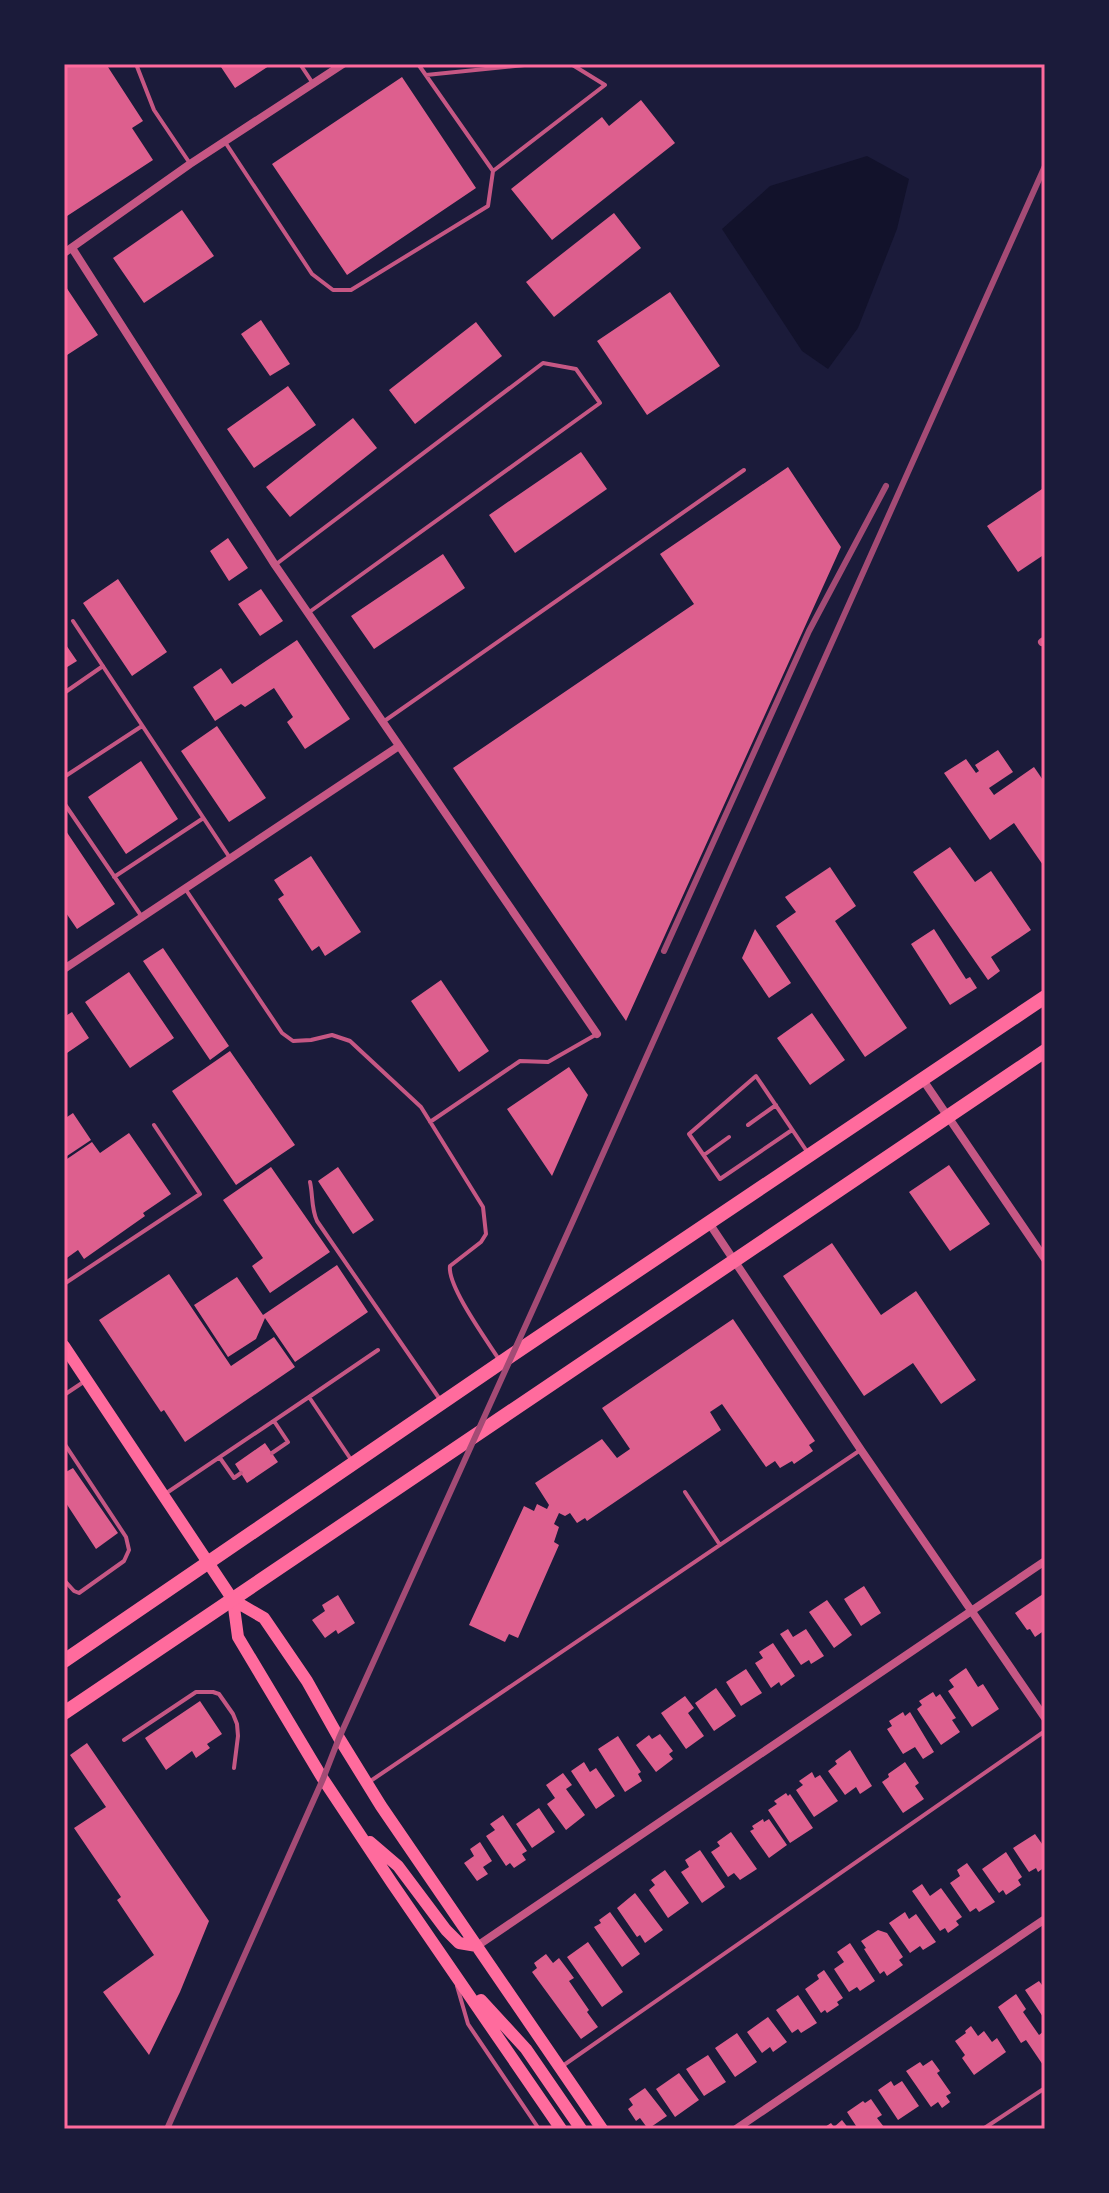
<svg xmlns="http://www.w3.org/2000/svg" width="1109" height="2193" viewBox="0 0 1109 2193" font-family="'Public Sans',sans-serif">
<rect width="100%" height="100%" fill="#1b1b3a"/>
<path fill="#12122b" d="M867 156 909 179 897 229 858 328 828 369 802 351 722 229 770 186Z"/>
<path fill="#dd5f8e" d="M64 64H106L143 121 132 128 153 160 64 218Z
M219 64H272L235 88Z
M402 77 476 188 347 275 272 164Z
M641 100 675 143 552 240 511 189 602 117 609 126Z
M182 210 214 256 144 303 113 258Z
M614 213 641 248 554 317 526 282Z
M64 284 98 335 64 357Z
M670 292 720 366 647 415 597 341Z
M261 320 290 364 270 376 241 334Z
M476 322 502 356 415 424 389 390Z
M288 386 316 425 254 468 227 429Z
M353 418 377 448 290 517 266 487Z
M581 452 607 489 515 553 489 515Z
M788 467 841 547 626 1021 453 768 694 604 660 554Z
M1045 487V554L1018 572 987 526Z
M228 538 248 568 229 581 210 551Z
M443 554 465 588 374 649 351 616Z
M118 579 167 652 132 676 83 603Z
M261 589 283 621 260 636 238 604Z
M297 640 350 719 305 749 287 722 293 717 274 688 245 707 241 704 215 721 193 687 221 668 232 684Z
M64 642 77 661 64 669Z
M217 726 266 798 229 822 181 751Z
M998 750 1013 772 989 788 994 795 1034 767 1045 783V868L1014 823 990 840 944 773 966 759 976 773 979 771 975 765Z
M141 761 178 819 126 854 88 797Z
M64 828 115 904 77 929 64 910Z
M950 847 975 882 991 871 1031 930 991 957 1000 971 988 980 913 872Z
M311 856 361 932 325 956 319 946 312 951 278 899 284 895 274 880Z
M830 867 856 906 835 921 907 1028 865 1057 776 926 796 912 785 897Z
M755 929 791 983 769 998 742 958Z
M934 929 966 979 970 977 977 988 950 1005 911 944Z
M163 948 229 1046 210 1060 143 961Z
M129 972 174 1038 130 1068 85 1002Z
M441 980 489 1051 459 1072 411 1001Z
M72 1012 89 1038 67 1053 64 1049V1017Z
M812 1013 845 1060 810 1085 777 1038Z
M230 1051 295 1145 236 1185 172 1091Z
M569 1067 588 1095 552 1176 507 1109Z
M64 1113 67 1117 73 1113 91 1140 64 1158Z
M129 1133 171 1194 143 1213 145 1216 84 1259 78 1250 64 1260V1161L92 1142 100 1153Z
M949 1165 990 1224 950 1251 909 1192Z
M271 1167 330 1252 270 1293 252 1266 263 1258 223 1200Z
M338 1167 374 1220 353 1234 318 1181Z
M832 1243 881 1315 916 1291 976 1380 941 1404 913 1363 864 1396 783 1276Z
M337 1265 368 1312 295 1362 265 1318 256 1339 228 1357 194 1305 237 1277 263 1315Z
M169 1274 231 1366 274 1337 295 1367 185 1442 164 1410 161 1412 99 1320Z
M733 1319 815 1441 809 1445 813 1451 794 1464 792 1461 780 1468 775 1461 766 1467 722 1404 710 1412 721 1430 587 1521 585 1518 577 1523 570 1513 565 1516 559 1513 554 1524 559 1527 554 1542 559 1545 518 1638 509 1634 505 1642 469 1625 524 1506 534 1511 537 1504 547 1509 549 1505 535 1483 602 1439 617 1458 630 1449 602 1408Z
M265 1443 278 1462 247 1483 235 1464Z
M73 1468 118 1533 96 1549 64 1500V1473Z
M864 1586 881 1613 861 1626 844 1599Z
M1043 1594 1045 1630 1035 1637 1030 1629 1027 1630 1015 1613Z
M338 1595 355 1623 338 1634 336 1630 325 1638 312 1620 325 1611 322 1605Z
M827 1600 852 1635 834 1648 809 1612Z
M788 1629 793 1637 806 1629 824 1656 811 1664 809 1660 801 1665 780 1634Z
M773 1643 795 1676 781 1686 779 1682 771 1688 755 1663 763 1658 759 1652Z
M966 1668 978 1687 983 1684 999 1709 972 1727 948 1691 954 1687 949 1680Z
M746 1669 762 1693 741 1706 726 1682Z
M716 1688 736 1716 714 1731 695 1703Z
M933 1692 936 1697 940 1694 956 1718 952 1720 960 1732 941 1745 917 1709 922 1705 919 1701Z
M685 1696 694 1708 688 1713 704 1736 686 1749 661 1713Z
M200 1701 222 1734 207 1744 210 1748 196 1758 192 1751 166 1770 145 1738Z
M903 1712 905 1716 910 1712 934 1752 923 1759 915 1747 903 1754 887 1729 892 1726 889 1721Z
M660 1734 673 1751 669 1754 673 1759 656 1772 636 1745 649 1735 652 1739Z
M618 1736 641 1772 638 1774 642 1781 625 1792 598 1749Z
M87 1743 209 1921 180 1992 149 2055 103 1992 154 1955 117 1900 121 1897 74 1828 106 1807 70 1755Z
M850 1750 872 1786 860 1794 856 1787 845 1795 828 1771 837 1764 835 1761Z
M584 1762 590 1772 596 1768 615 1796 596 1809 571 1771Z
M905 1762 919 1783 915 1786 924 1799 903 1813 882 1782 889 1777 888 1774Z
M812 1772 815 1778 820 1775 838 1801 814 1817 796 1790 803 1785 799 1781Z
M563 1773 572 1785 566 1789 585 1815 566 1830 547 1804 555 1798 546 1785Z
M786 1793 788 1796 790 1794 813 1828 790 1843 768 1810 777 1804 774 1801Z
M539 1808 555 1832 532 1848 516 1824Z
M503 1815 527 1851 522 1854 526 1860 514 1868 510 1863 506 1866 486 1836 495 1830 490 1824Z
M763 1819 764 1822 769 1819 787 1845 769 1858 750 1831 754 1829 752 1826Z
M731 1832 757 1869 740 1880 734 1873 728 1877 711 1852 720 1846 717 1842Z
M1035 1834 1045 1848V1867L1038 1872 1036 1868 1029 1872 1013 1848Z
M480 1842 492 1861 483 1867 488 1874 477 1881 464 1863 474 1856 470 1849Z
M700 1850 725 1887 702 1903 681 1872 689 1867 685 1860Z
M1006 1852 1022 1877 1018 1880 1021 1885 1006 1895 1003 1890 999 1893 982 1869Z
M967 1863 995 1902 979 1912 976 1908 970 1912 950 1883 960 1876 957 1870Z
M665 1870 689 1903 668 1918 649 1890 655 1885 651 1880Z
M922 1884 930 1896 941 1888 962 1917 956 1921 959 1925 948 1933 945 1928 940 1931 912 1891Z
M635 1893 663 1930 645 1943 640 1935 637 1937 617 1908Z
M610 1912 640 1954 622 1967 594 1927 601 1923 599 1920Z
M905 1912 909 1919 916 1914 936 1942 923 1950 920 1946 910 1953 889 1923Z
M878 1930 887 1933 903 1957 899 1960 903 1965 887 1976 884 1971 880 1974 864 1949 866 1948 861 1941Z
M588 1942 623 1992 602 2007 567 1957Z
M850 1943 875 1981 860 1991 857 1987 849 1992 834 1969 844 1962 837 1952Z
M546 1954 553 1963 559 1958 574 1978 569 1981 589 2010 587 2012 598 2027 581 2039 532 1972 537 1968 534 1963Z
M824 1970 843 1998 837 2002 839 2005 827 2013 825 2010 821 2013 805 1989 819 1979 817 1975Z
M1039 1981 1042 1985 1045 1983V2016L1043 2017 1025 1990Z
M1016 1994 1026 2009 1023 2012 1039 2035 1044 2031 1045 2033V2068L1026 2040 1021 2043 998 2007Z
M798 1995 817 2023 801 2033 798 2029 792 2033 776 2010Z
M768 2017 787 2042 773 2052 770 2047 762 2053 747 2032Z
M971 2026 978 2036 984 2031 992 2042 997 2038 1006 2052 974 2075 962 2058 965 2055 955 2041 966 2033 965 2031Z
M737 2033 757 2062 735 2077 715 2048Z
M708 2055 726 2082 704 2096 686 2069Z
M932 2060 940 2071 937 2073 951 2093 946 2096 950 2102 942 2108 938 2102 931 2107 906 2071 920 2062 923 2066Z
M679 2073 699 2100 675 2117 656 2089Z
M891 2081 894 2086 902 2081 919 2106 898 2120 878 2090Z
M645 2088 667 2116 648 2129 640 2118 636 2121 628 2109 633 2105 629 2099Z
M871 2099 882 2115 877 2118 884 2127 881 2129H858L847 2112 863 2101 865 2103Z
M842 2120 849 2129H822L831 2123 834 2127Z"/>
<g fill="none" stroke-linecap="round" stroke-linejoin="round">
<path stroke="#c65784" stroke-width="4" d="M136 64 154 110 189 162
M300 64 312 82
M426 75 534 64
M225 142 312 274 333 290H351L488 206 493 171 418 64
M493 171 605 85 571 64
M275 565 543 363 576 369 600 403 308 613
M73 621 230 858
M64 693 103 666
M383 722 744 470
M64 777 142 726
M64 803 142 917
M114 877 202 819
M186 890 282 1033 293 1041 311 1040 332 1035 350 1041 421 1107 483 1207 486 1234 481 1242 450 1266C447 1286 488 1342 500 1361
M430 1122 520 1061 548 1062 597 1034
M748 1125 776 1105
M792 1130 720 1179 689 1134 756 1076 808 1153
M704 1155 729 1137
M310 1182C313 1195 311 1208 317 1221L441 1401
M64 1284 200 1194 154 1125
M64 1395 85 1381
M309 1397 378 1350
M64 1443 126 1537 129 1550 124 1561 79 1593 74 1591 64 1580
M272 1453 288 1442 274 1421
M220 1458 234 1478 241 1473
M685 1492 720 1545
M165 1494 309 1397 352 1461
M124 1740 196 1692H213L219 1694 233 1714 237 1724 238 1736 234 1768
M369 1782 859 1451
M457 1986 468 2024 537 2126 535 2129
M561 2067 1045 1731
M983 2129 1045 2088"/>
<path stroke="#c65784" stroke-width="8" d="M72 248 275 565 597 1034
M64 253 190 164 343 64
M1042 642 1045 640
M64 969 399 746
M923 1080 1045 1259
M709 1223 861 1450 1045 1718
M477 1946 1045 1561
M736 2129 1045 1919"/>
<path stroke="#ff6b9d" stroke-width="12" d="M64 1346 233 1600 238 1637 323 1779 392 1883 561 2129
M233 1600 264 1618 307 1681 339 1738 381 1806 602 2129
M370 1842 398 1866 446 1930 459 1943 477 1946
M481 2000 526 2049 581 2129"/>
<path stroke="#ff6b9d" stroke-width="14" d="M64 1661 512 1355 1045 997
M64 1713 1045 1051"/>
<path stroke="#a44b75" stroke-width="6" d="M664 951 809 631 886 486
M167 2129 323 1779 339 1738 572 1223 1045 166"/>
</g>
<rect width="1109" height="2193" fill="none" stroke="#1b1b3a" stroke-width="132"/>
<rect x="66" y="66" width="977" height="2061" fill="none" stroke="#ff6b9d" stroke-width="3"/>
</svg>
